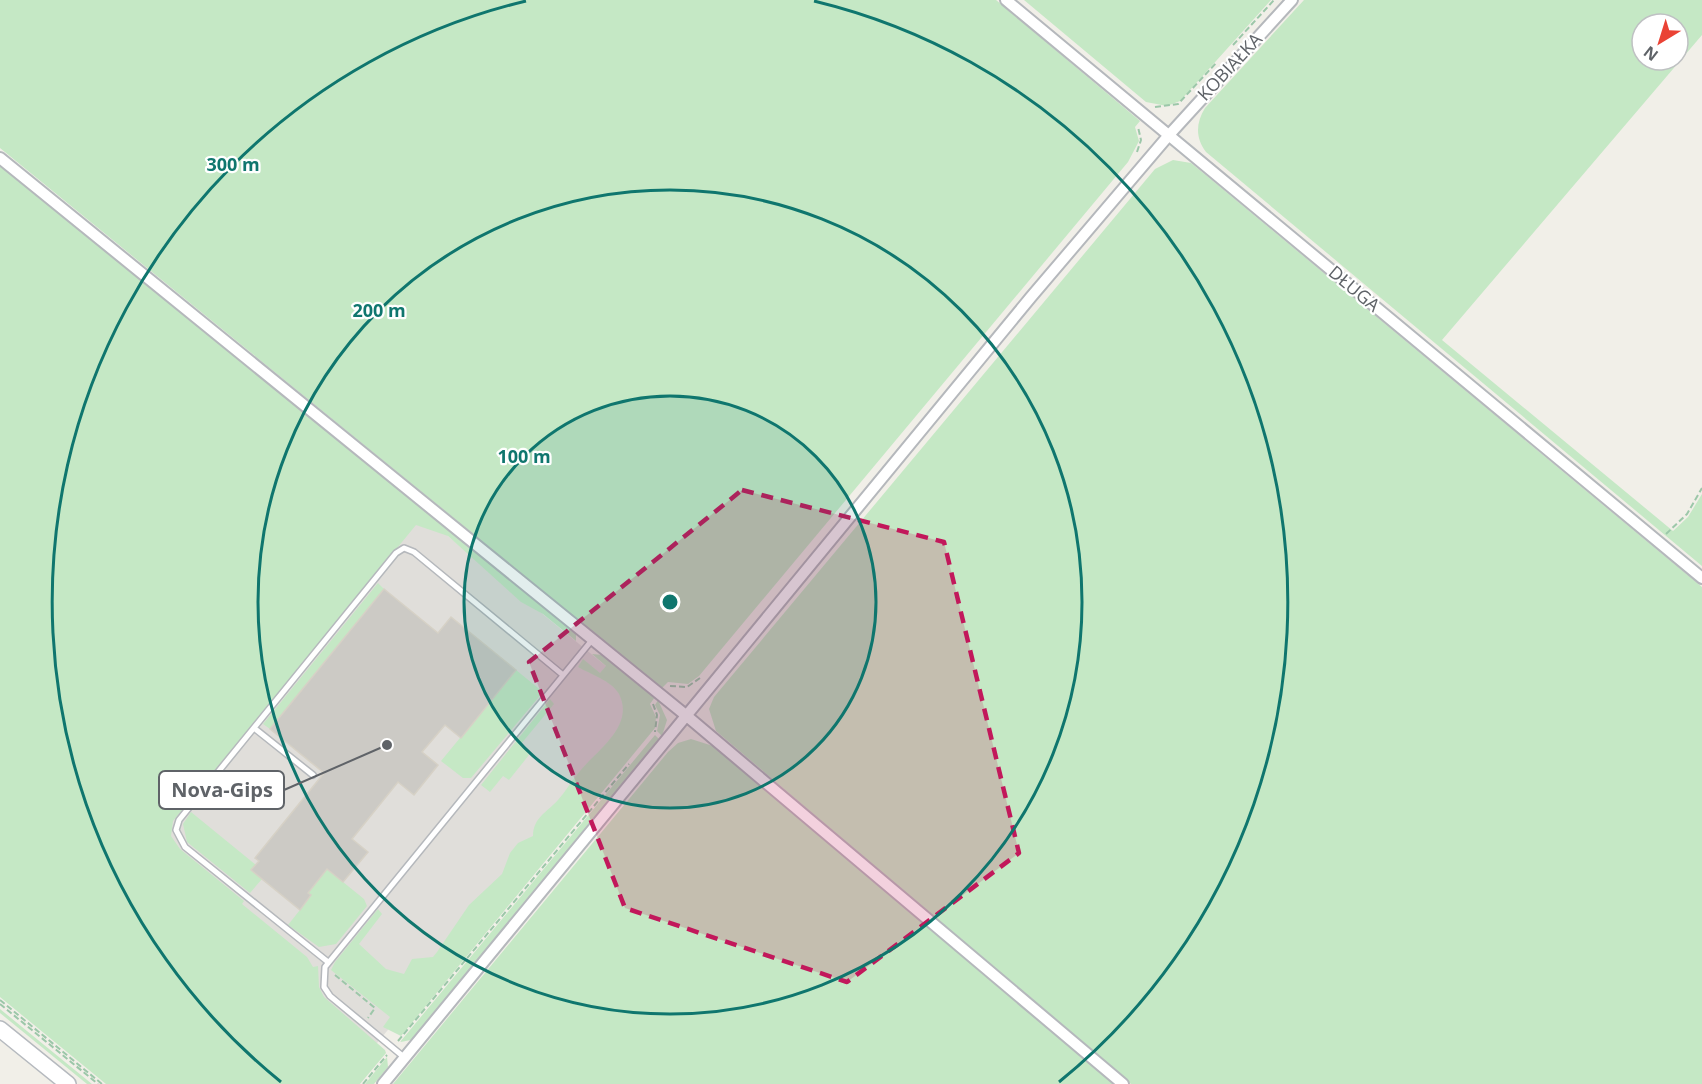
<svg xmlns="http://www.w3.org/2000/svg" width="1702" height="1084" viewBox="0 0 1702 1084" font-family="'Open Sans',sans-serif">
<rect width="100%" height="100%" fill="#f1efe8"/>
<path fill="#e0deda" d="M420 513 629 685 637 729 358 1066 123 876Z"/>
<path fill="#c5e8c5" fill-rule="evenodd" d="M0 0H996L1140 121 1135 127 1139 141 1128 162 699 676 688 684 668 682 662 688 0 148Z
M1024 0H1271L1180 101 1167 106 1146 102Z
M1304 0H1702V35L1442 340 1673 531 1688 517 1702 494V566L1206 152C1195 137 1196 123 1205 108ZM1642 24H1678V60H1642Z
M1173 160 1191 163 1207 176 1702 587V1084H1131L716 731 709 709 714 697 1155 169Z
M0 163 576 634V641L543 614 521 602 448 536 416 525 173 821 171 836 180 849 244 901 242 904 307 957 313 967 318 966 319 987 324 997 385 1050 386 1053 360 1084H106L0 997Z
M378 583 384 589 270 729 263 724Z
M592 654 603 655 655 697 650 704 656 717 655 728 401 1036 383 1027 390 1017 331 970 335 962 378 909 382 914 359 944 386 969 404 974 412 959 433 957 437 952 469 905 502 874 510 853 518 843 533 836C533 818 547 812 558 800 566 791 572 780 580 771 597 750 635 726 619 694 612 681 590 674 578 667L583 659 600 673 606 666Z
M516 670 543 692 471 778H463L441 761Z
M550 699 554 704 521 744 529 755 509 780 503 776 490 792 481 785Z
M658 700 667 720 662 736 657 731 660 715 655 705Z
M655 735 659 739 411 1040 400 1042Z
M691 739 713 746 1114 1084H393L668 752 678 743Z
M191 812 256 865 251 870 262 879 250 893 187 842 183 824Z
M327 869 364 899 367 906 336 944 319 947 288 925 311 896 308 893Z
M0 1009 92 1084H87L0 1013Z
M387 1057 388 1067 374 1084H365Z"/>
<path fill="#cccac5" stroke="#d6d1c6" stroke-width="1.5" d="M384 589 438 633 451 617 516 670 461 738 445 725 422 752 438 765 414 795 398 782 352 839 368 852 343 882 327 869 308 893 311 895 300 910 251 870 259 861 255 858 324 773 270 729Z"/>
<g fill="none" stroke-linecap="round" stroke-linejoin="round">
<g stroke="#b5b8bc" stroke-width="8">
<path id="service" d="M254 728 313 775
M328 962 185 847 176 830 179 820 396 553 404 548 414 552 563 675
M405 1058 330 996 324 987 325 967 592 640"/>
</g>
<g stroke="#b5b8bc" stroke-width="14">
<path id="minor" d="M1006 0 1702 578
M0 158 688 717 1123 1084
M383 1084 1031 297 1169 135 1292 0"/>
</g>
<g stroke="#b6babf" stroke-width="18">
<path id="secondary" d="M0 1029 68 1084"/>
</g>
<path stroke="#9cc7a9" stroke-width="2" stroke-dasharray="6 3" stroke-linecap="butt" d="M1233 45 1274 0
M1155 107 1178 104 1217 62
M1137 152 1141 140 1138 127
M1666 534 1687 514 1702 488
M670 686 687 687 700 678
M653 704 657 715 655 732
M335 975 375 1008 368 1018
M0 1000 102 1084
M0 1004 98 1084
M398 1041 629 764
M363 1084 387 1055"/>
<use href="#service" stroke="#fff" stroke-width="5"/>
<use href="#minor" stroke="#fff" stroke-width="10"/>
<use href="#secondary" stroke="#fff" stroke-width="15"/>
</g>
<path fill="#c2185b" fill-opacity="0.2" stroke="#c2185b" stroke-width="4.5" stroke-dasharray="12 8" stroke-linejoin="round" d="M742 490 944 542 1019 853 847 982 625 908 529 662Z"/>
<circle cx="670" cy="602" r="206" fill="#0f766e" fill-opacity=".12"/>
<g fill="none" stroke="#0f766e" stroke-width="3">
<circle cx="670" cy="602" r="206"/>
<circle cx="670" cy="602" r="412"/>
<path d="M281 1082A618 618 0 0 1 526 1M814 1A618 618 0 0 1 1059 1082"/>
</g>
<g text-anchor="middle" stroke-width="4.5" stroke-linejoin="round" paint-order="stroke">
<g font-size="18" fill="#5f6368" stroke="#fff">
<text transform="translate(1230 67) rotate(-47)" y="6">KOBIAŁKA</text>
<text transform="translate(1354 289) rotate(40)" y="6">DŁUGA</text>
</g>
</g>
<circle cx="670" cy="602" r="9" fill="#0f766e" stroke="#fff" stroke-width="3"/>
<g font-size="18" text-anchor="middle" font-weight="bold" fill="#0f766e" stroke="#fff" stroke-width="4.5" stroke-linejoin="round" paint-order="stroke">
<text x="233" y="171">300 m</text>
<text x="379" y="317">200 m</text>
<text x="524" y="463">100 m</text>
</g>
<path fill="none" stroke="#5f6368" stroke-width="2" d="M387 745L284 790"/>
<circle fill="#5f6368" stroke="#fff" stroke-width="2" cx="387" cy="745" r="6"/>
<rect fill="#fff" stroke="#5f6368" stroke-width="2" x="159" y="771" width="125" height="38" rx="6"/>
<g font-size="20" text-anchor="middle" font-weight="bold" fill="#5f6368">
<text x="222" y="797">Nova-Gips</text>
</g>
<g transform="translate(1660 42) rotate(218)"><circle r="28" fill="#ffffff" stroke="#bfc1c3" stroke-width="1.5"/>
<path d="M0-4.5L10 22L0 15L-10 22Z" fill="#ea4335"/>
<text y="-9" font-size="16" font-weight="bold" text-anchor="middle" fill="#5f6368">N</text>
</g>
</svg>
